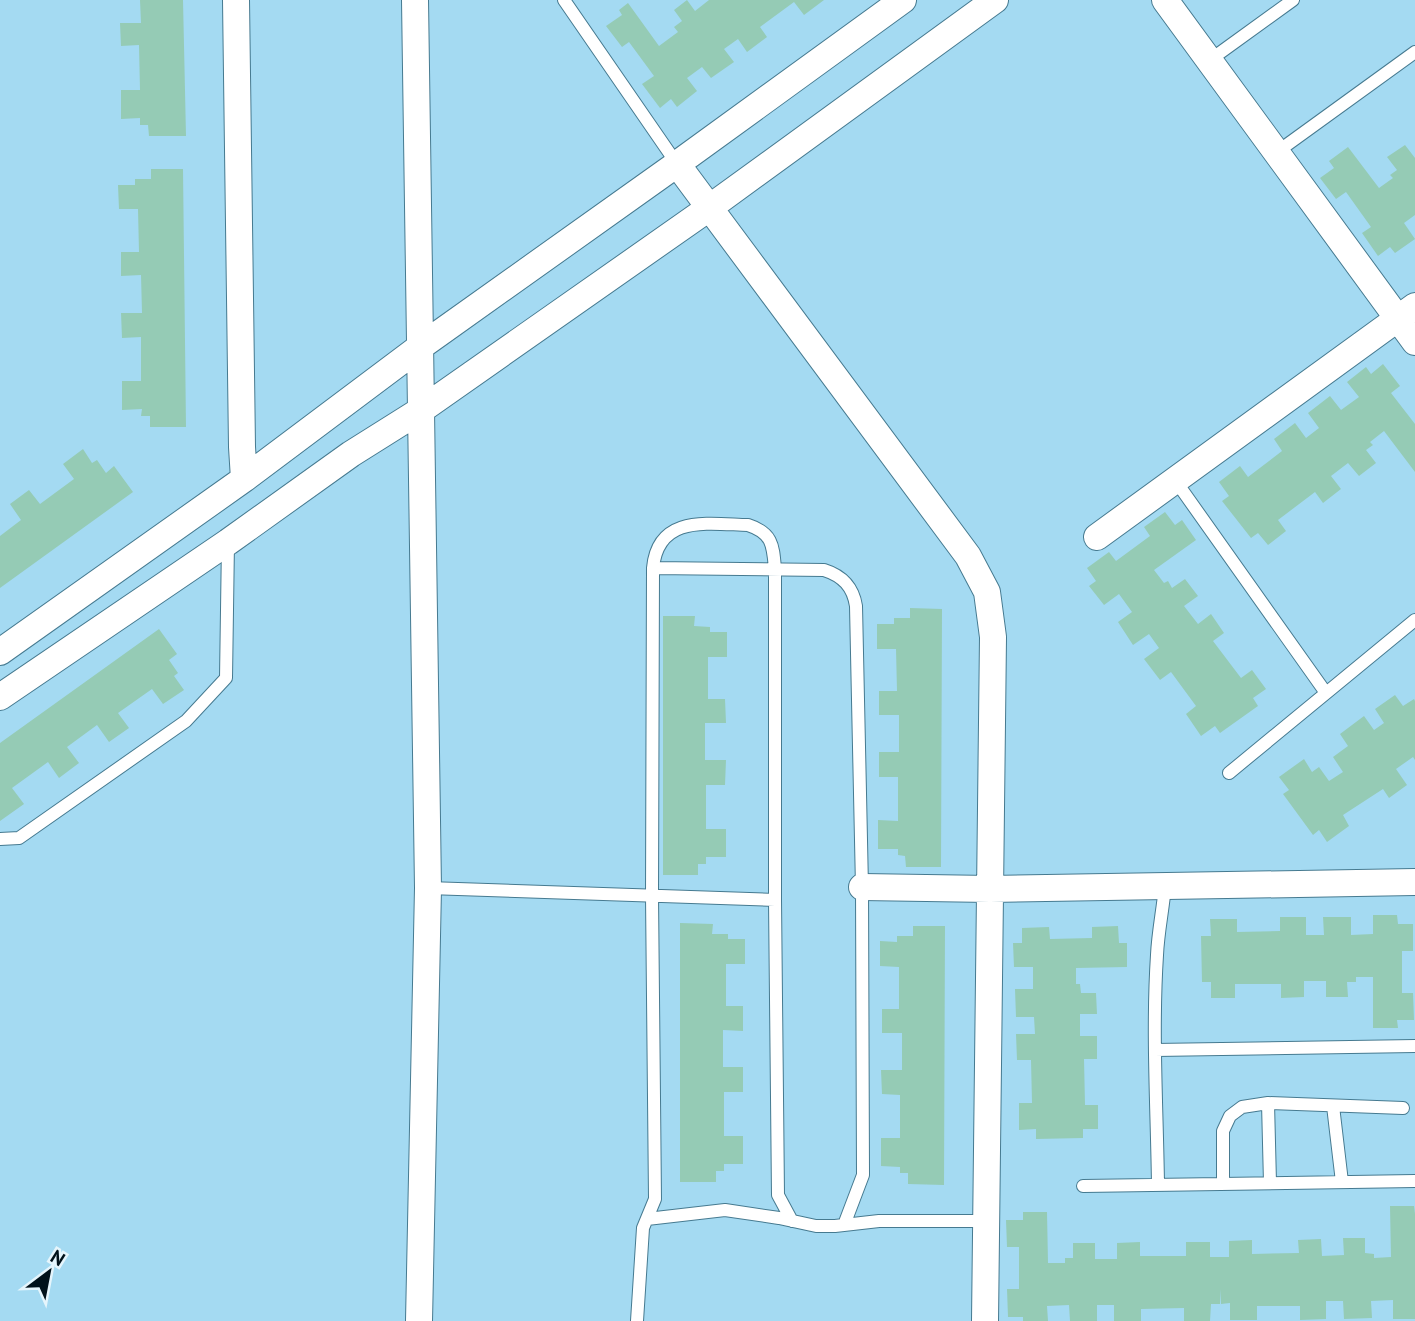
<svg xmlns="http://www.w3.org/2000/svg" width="1415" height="1321" viewBox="0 0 1415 1321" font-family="'PT Sans',sans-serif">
<rect width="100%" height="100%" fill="#a4daf2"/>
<path fill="#95cbb5" d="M140 0H183L186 136H149L148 125H140V118L121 119V90H140L139 45 121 46 120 23H141Z
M687 0 695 11 709 0H824L804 15 794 2 760 27 767 37 747 52 738 39 724 49 734 62 711 78 702 67 687 78 697 91 677 107 671 99 660 108 642 84 654 76 629 42 622 47 606 26 622 15 619 10 628 3 659 46 678 32 674 27 682 21 674 10Z
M1405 145 1415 158V215L1404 223 1415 239 1395 253 1390 247 1378 256 1362 233 1371 227 1346 192 1336 199 1320 178 1334 168 1329 161 1348 147 1379 188 1393 178 1390 175 1397 170 1387 157Z
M151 169H183L186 427H150V416H141L142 409 122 410V381H141V337L122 338 121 313H142L141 275 121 276V252H139L138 209H119L118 185H135V179H151Z
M1383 364 1400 386 1391 393 1415 424V472L1384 431 1370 442 1373 445 1366 450 1376 463 1359 476 1348 463 1331 476 1341 489 1323 503 1315 492 1278 520 1286 531 1268 545 1258 533 1251 538 1222 501 1229 496 1219 482 1240 466 1248 477 1282 451 1274 439 1295 423 1306 438 1319 428 1308 413 1330 396 1341 410 1359 397 1347 382 1366 367 1371 374Z
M83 449 92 463 97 460 106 473 114 466 133 492 0 588V536L21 520 10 504 29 490 40 504 74 479 63 464Z
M1165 512 1175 525 1182 520 1196 540 1154 570 1164 583 1168 581 1172 588 1185 579 1198 596 1184 606 1198 624 1211 614 1224 633 1213 641 1241 678 1252 670 1266 689 1253 698 1258 706 1220 733 1215 726 1201 736 1186 714 1196 706 1171 672 1160 680 1144 659 1159 648 1149 634 1133 645 1118 622 1132 612 1119 594 1104 605 1089 586 1096 581 1087 568 1109 552 1116 561 1150 536 1144 527Z
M910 608 942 609 941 867H906L905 856 898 855V849H878V820L898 821V777H879V752H899V715H879V691H897L896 649H877V624H894V618H910Z
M663 616H695L694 626 710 627V632H727V657H708V699H725L726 723H705V760H726L725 785H706V829H726V857H706V864H698V875H663Z
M159 629 177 654 169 660 178 673 174 676 184 690 163 704 152 689 118 713 129 728 109 742 97 725 67 747 79 763 59 778 48 762 12 788 24 804 0 821V743Z
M1395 695 1403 706 1414 699 1415 701V760L1413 757 1396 769 1407 785 1389 798 1383 789 1343 815 1349 826 1327 842 1319 830 1313 835 1283 794 1289 790 1279 777 1304 759 1312 772 1319 767 1329 781 1343 772 1333 757 1348 746 1340 734 1364 716 1374 730 1384 723 1375 709Z
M1373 915H1397L1398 924H1413V951H1402V993H1413L1414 1020H1397L1398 1028H1373V977H1356V982H1347L1348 997H1326V981H1304V997L1281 998V984H1235V998H1211V982H1202L1201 936H1211L1210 919H1237V932L1280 931V917H1306V935H1324L1323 917H1351V935L1373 934Z
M680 923 713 924 712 934H728V939H745V964H726V1006H743V1031L723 1030V1067H743V1092H724V1136H743V1164H724V1171H716V1182H680Z
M913 926H945L944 1185 908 1184V1173H900V1167L881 1166V1138H900V1095L882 1094 881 1070H902V1033H882V1009H899V967L880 966V941L897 942V936H913Z
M1118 926 1119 943H1127V967L1076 968V984H1080L1081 993H1096L1097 1014H1080V1036H1097V1059H1084L1085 1105H1098V1129H1083V1138L1036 1139V1129L1019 1130V1103H1032L1031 1060H1017L1016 1034H1035L1034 1017H1016L1015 989H1033V967H1014L1013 943H1022V928L1049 927 1050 939 1092 938V927Z
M1390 1206H1414L1415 1214V1319H1393V1300L1371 1301 1372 1318 1344 1319 1343 1301H1326V1319L1300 1320V1306H1257V1320H1230V1303L1221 1304 1220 1289V1304H1211L1210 1321H1184V1308L1141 1309V1321H1114V1305H1097V1321H1070L1069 1305 1047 1306 1048 1321H1023V1317H1008L1007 1289H1019V1247H1007L1006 1220H1023V1212H1047L1048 1263H1065V1258H1073V1243H1095V1259H1117V1243L1140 1242V1256H1186V1242H1210V1257H1229V1241L1252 1240V1254L1299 1253 1298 1240 1321 1239 1322 1256 1344 1255 1343 1238H1365V1253L1374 1254V1258L1391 1257Z"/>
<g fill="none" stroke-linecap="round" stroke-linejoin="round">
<g stroke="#467a90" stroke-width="14">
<path id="lane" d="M564 0 677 164
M1210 60 1293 0
M1277 152 1415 52
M1175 480 1326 693
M653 568 824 570C843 576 853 587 856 606L862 887 863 1175 844 1225
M1229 773 1415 620
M0 839 19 838 186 721 226 678 228 542
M428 888 775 900
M1155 1050 1415 1046
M1268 1103 1270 1183
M1333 1106 1342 1182
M1223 1184V1131L1230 1116 1242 1107 1268 1103 1403 1108
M1158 1185C1157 1109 1152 1032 1157 955 1158 932 1163 909 1165 886
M1083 1186 1415 1181
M647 1219 725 1210 779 1218 816 1226H835L879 1221H986
M637 1321 643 1228 655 1199 652 896 653 568C658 514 709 524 748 525 773 533 773 546 775 569V900L778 1195 792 1221"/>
</g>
<g stroke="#467a90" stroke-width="28">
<path id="street" d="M236 0 242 447 244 479
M415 0 428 888 419 1321
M1165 0 1415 342
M677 164 968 556 987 592 993 637 985 1321
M1097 537 1415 306
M0 652 244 479 420 347 677 164 903 0
M0 697 228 542 351 454 421 410 709 208 995 0
M862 887 990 889 1415 882"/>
</g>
<use href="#lane" stroke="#fff" stroke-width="12"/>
<use href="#street" stroke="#fff" stroke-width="26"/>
</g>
<g transform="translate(49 1272) rotate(32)" stroke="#e5f5fc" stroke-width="5" paint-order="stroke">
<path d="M0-5L12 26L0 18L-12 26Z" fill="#00111a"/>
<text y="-10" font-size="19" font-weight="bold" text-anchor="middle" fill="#00111a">N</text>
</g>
</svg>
